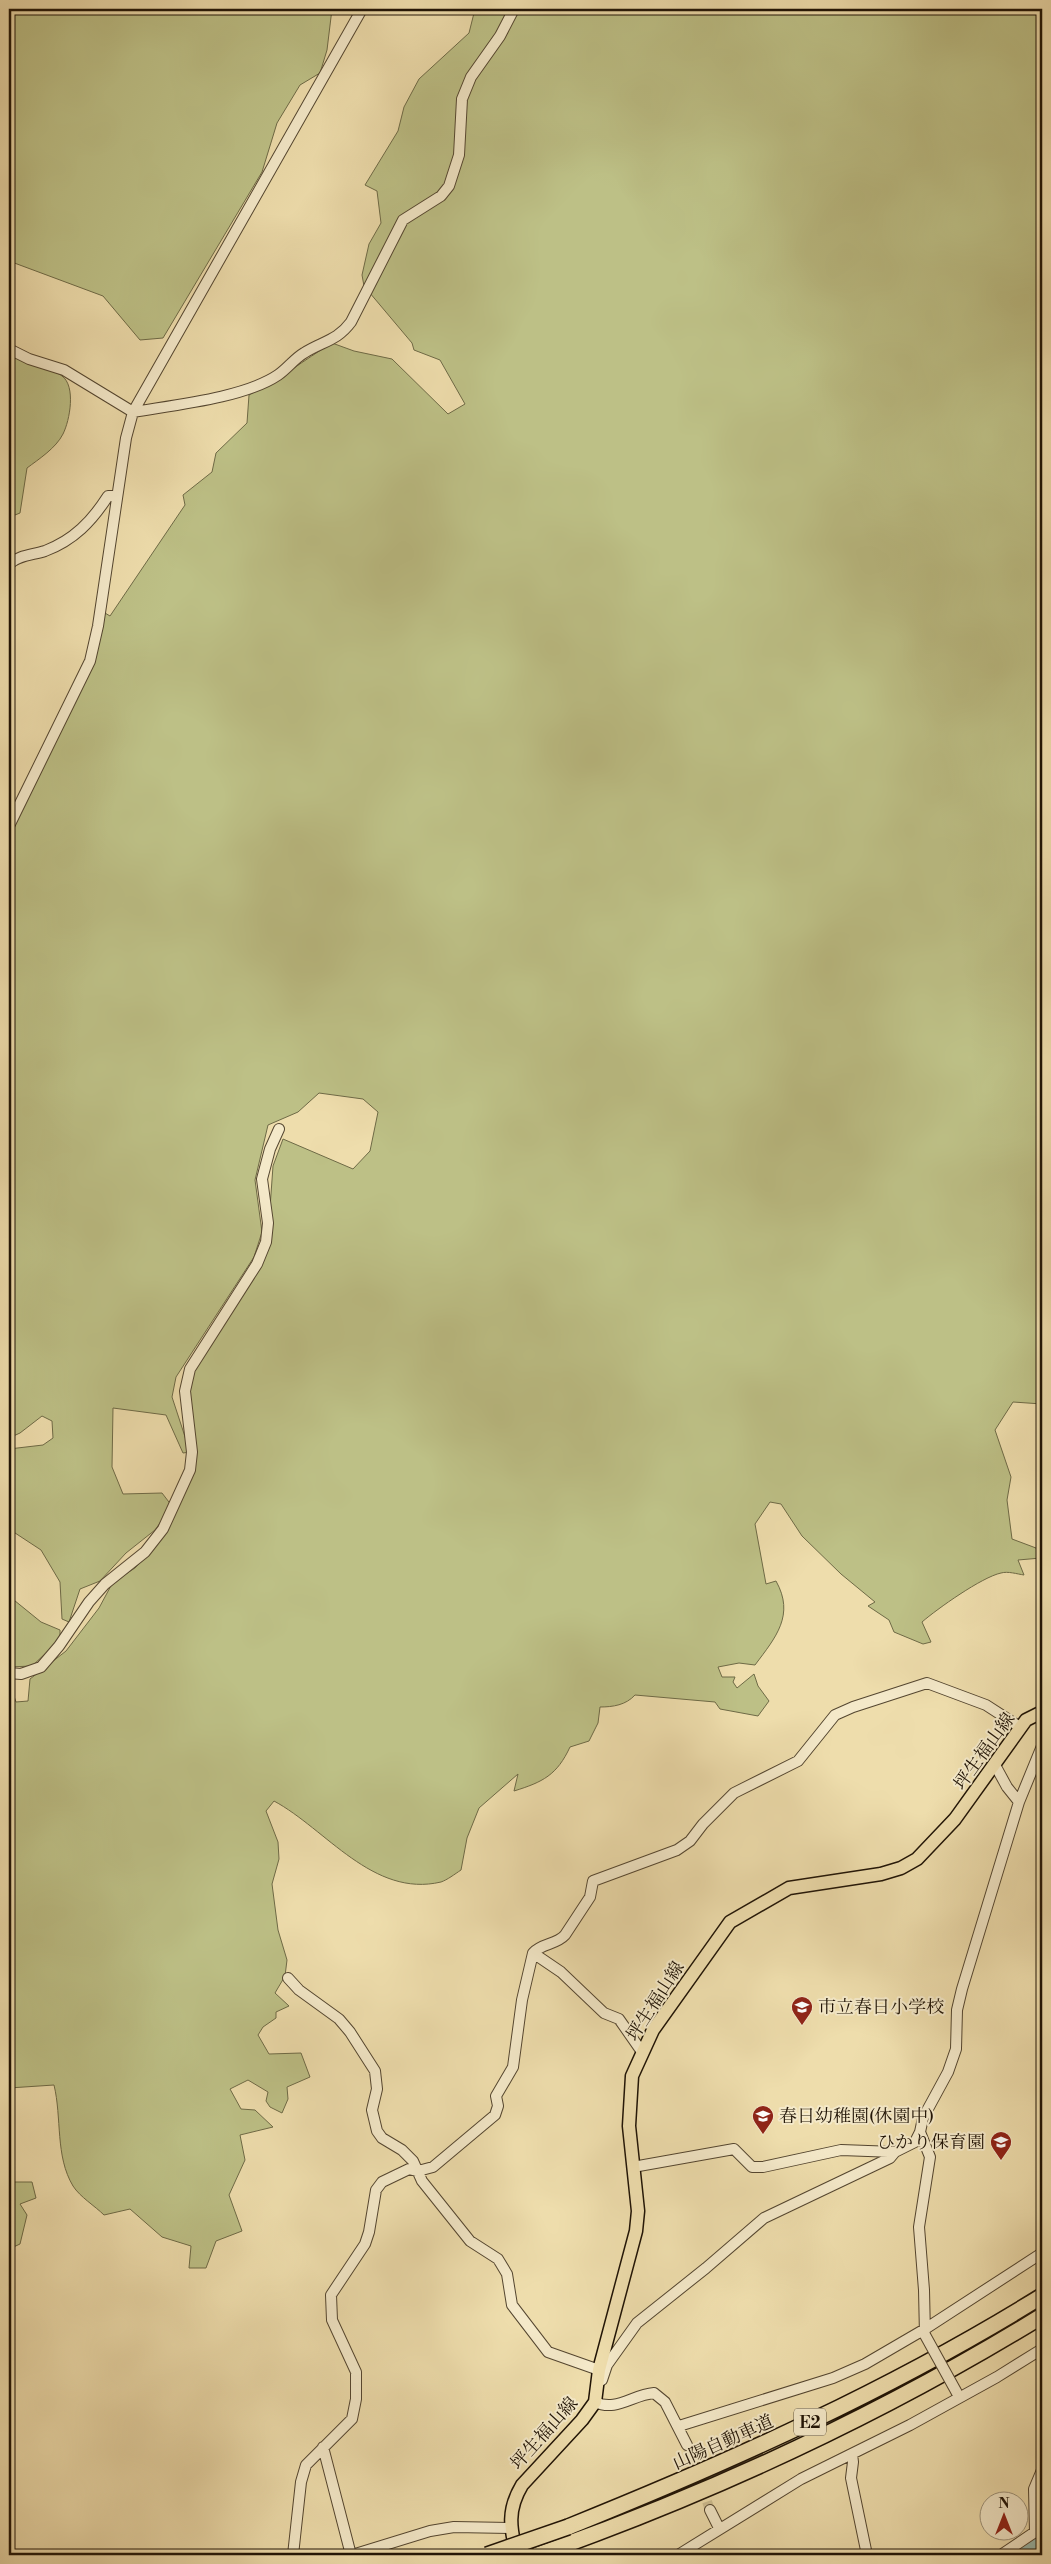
<svg xmlns="http://www.w3.org/2000/svg" width="1051" height="2564" viewBox="0 0 1051 2564" font-family="'Libre Bodoni','Noto Serif JP',serif">
<rect width="100%" height="100%" fill="#eeddac"/>
<filter id="stains"><feTurbulence type="fractalNoise" baseFrequency=".004" numOctaves="4"/><feColorMatrix values="0 0 0 0 .2 0 0 0 0 .09 0 0 0 0 .02 0 0 0 .5 -.17"/></filter>
<radialGradient id="worn" r=".72"><stop offset=".6" stop-color="#630" stop-opacity="0"/><stop offset="1" stop-color="#630" stop-opacity=".3"/></radialGradient>
<path fill="#bdc086" stroke="#6e6a46" d="M9 9H332L327 50 320 73 300 85 277 123 262 172 163 338 140 340 103 296 9 261Z
M475 9H1042V1404L1013 1402 995 1430 1011 1477 1007 1500 1012 1539 1036 1548 1041 1558 1018 1560 1024 1575C1017 1574 1008 1571 1001 1573 982 1577 937 1609 922 1622L931 1642 923 1644 894 1632 889 1620 868 1606 875 1602 841 1574 802 1536 781 1504 770 1502 755 1524 766 1584 776 1581C795 1615 776 1637 755 1665L739 1663 718 1667 722 1677H735L733 1682 737 1688 754 1674 758 1686 769 1701 758 1716 720 1709 715 1702 635 1695C626 1705 613 1707 600 1707L598 1723 589 1741 570 1747C557 1775 543 1782 514 1791L518 1774 479 1808 467 1838 461 1870C455 1874 447 1880 441 1882 373 1898 326 1829 274 1801L266 1811 278 1842 279 1859 272 1884 278 1930 287 1960 285 1976 275 1993 289 2006 276 2012V2018L263 2027 258 2035 269 2054 301 2053 310 2077 287 2087 288 2099 282 2113 270 2107 266 2101 268 2092 248 2080 230 2089 241 2109 255 2110 273 2127 240 2135 245 2160 229 2195 242 2231 216 2241 206 2268H189L191 2246 162 2237 130 2209 104 2215C95 2206 80 2197 73 2186 55 2156 62 2118 54 2085L9 2088V1682L16 1702 28 1701 30 1679 66 1651 99 1608 113 1582 135 1568 148 1555 194 1472 190 1391 194 1371 261 1266 270 1208 273 1166 283 1139 353 1169 370 1151 378 1112 363 1099 319 1093 298 1112 268 1125 255 1180 262 1232 254 1257 176 1377 172 1397 190 1452 183 1453 166 1415 113 1408 112 1467 123 1494 162 1493 172 1506 155 1530 126 1553 100 1581 80 1589 69 1622 62 1619 60 1582 41 1550 9 1529V1449L43 1445 53 1438 52 1421 42 1416 20 1433 9 1438V836L90 667 105 613 110 616 185 505 183 495 212 472 216 453 247 423 249 395C279 380 304 360 332 343L354 351 392 359 448 414 465 404 440 360 414 350 412 343 364 286 362 275 369 244 381 223 377 191 365 185 398 131 404 107 419 79 469 33Z
M9 354C21 360 55 370 62 376 76 386 70 420 63 434 56 448 39 459 27 468L20 513 10 517Z
M9 1596 41 1622 60 1630V1640L32 1666 9 1667Z
M10 2182H32L36 2198 20 2204 27 2215 20 2244 9 2249Z
M1042 2535V2555H1017Z"/>
<g fill="none" stroke-linecap="round" stroke-linejoin="round">
<path stroke="#9abbb0" stroke-width="18" d="M1027 2555 1042 2545"/>
<path stroke="#cfbf93" stroke-width="10" stroke-dasharray="10 5" stroke-linecap="butt" d="M687 2445 710 2510"/>
<g stroke="#544630" stroke-width="12">
<path id="minor" d="M9 349 29 359 64 370 133 412C174 405 244 398 278 375 287 369 294 359 304 353 323 341 337 341 351 322L403 220 441 196 449 186 459 155 462 99 471 77 500 36 514 9
M9 564C19 555 33 555 45 551 74 540 92 521 108 496H116
M9 826 90 661 98 626 126 438 133 412 362 9
M9 1673 21 1674 41 1667 59 1646 89 1602 105 1584 145 1552 163 1529 190 1470 192 1452 185 1391 190 1369 257 1264 266 1242 268 1223 262 1179 270 1149 279 1129
M995 1765 1007 1787 1019 1802
M533 1953 561 1972 604 2013 619 2019 642 2052
M288 1978 299 1990 339 2019 350 2032 375 2071 377 2089 372 2110 377 2131 382 2138 402 2150 413 2161 422 2181 470 2241 498 2259 507 2274 512 2305 548 2352 599 2370
M633 2167 734 2149 752 2167H763L841 2150 895 2152
M925 2335 924 2290 919 2227 930 2157 920 2132 923 2118 948 2072 956 2049 957 2010 962 1989 1019 1802 1042 1746
M602 2380 607 2365 637 2323 706 2268 764 2218 890 2158 895 2152 915 2142 920 2132
M595 2402C616 2412 632 2395 654 2393L665 2402 687 2445
M679 2426 833 2378 865 2364 925 2329 1042 2253
M323 2447 351 2555
M852 2454 853 2462 851 2478 867 2555
M710 2510 719 2528
M293 2555 301 2482 306 2465 352 2419 356 2399V2372L332 2320 331 2295 365 2244 369 2232 376 2190 382 2182 409 2169 418 2171 433 2167 495 2115 498 2106 496 2096 513 2067 522 2000 533 1953C542 1943 556 1945 565 1935L590 1897 593 1881 677 1850 690 1841 703 1824 734 1793 798 1761 835 1715 853 1707 927 1683 986 1705 1020 1727
M352 2555 430 2531 454 2527 510 2528
M678 2555 801 2479 910 2425 997 2377 1042 2349
M1001 2555 1035 2532 1034 2489 1042 2470"/>
</g>
<g stroke="#201406" stroke-width="15">
<path id="major" d="M517 2555C510 2528 507 2510 522 2485L582 2420 595 2402 599 2370 636 2231 638 2211 629 2126 632 2076 653 2030 730 1922 789 1888 881 1874 901 1868 917 1859 955 1819 1026 1720 1042 1712"/>
</g>
<g stroke="#201406" stroke-width="18">
<path id="highway" d="M568 2527C732 2461 892 2389 1042 2296
M537 2555C712 2493 884 2413 1042 2316"/>
</g>
<use href="#minor" stroke="#f4e9c9" stroke-width="10"/>
<use href="#major" stroke="#eeddac" stroke-width="12"/>
<use href="#highway" stroke="#eeddac" stroke-width="15"/>
<g stroke="#544630" stroke-width="12" stroke-linecap="butt">
<path id="minor-bridge" d="M925 2335 957 2393"/>
</g>
<g stroke="#201406" stroke-width="18" stroke-linecap="butt">
<path id="highway-bridge" d="M487 2555 568 2527"/>
</g>
<use href="#minor-bridge" stroke="#f4e9c9" stroke-width="10"/>
<use href="#highway-bridge" stroke="#eeddac" stroke-width="15"/>
</g>
<defs>
<g id="school-pin" transform="scale(1.125)"><path d="M0 17L-7.5 6A9.5 9.5 0 1 1 7.5 6Z" fill="#8f2418" stroke="#f4e9c9"/><path d="M0-5L7-2L0 1L-7-2ZM-4 1L0 2.5L4 1V4Q0 6-4 4Z" fill="#fff"/></g>
</defs>
<g fill-rule="evenodd">
<use href="#school-pin" x="802" y="2007"/>
<use href="#school-pin" x="763" y="2116"/>
<use href="#school-pin" x="1001" y="2142"/>
</g>
<g text-anchor="middle" stroke-width="4" stroke-linejoin="round" paint-order="stroke">
<rect fill="#f4e9c9" stroke="#605440" stroke-width="1" x="794" y="2408.5" width="32" height="27" rx="4"/>
<g font-size="16" font-weight="bold" fill="#201406">
<text x="810" y="2428">E2</text>
</g>
<g font-size="18" fill="#201406" stroke="#f4e9c9">
<text transform="translate(984 1751) rotate(-54)" y="6">坪生福山線</text>
<text transform="translate(655 2001) rotate(-57)" y="6">坪生福山線</text>
<text transform="translate(544 2433) rotate(-48)" y="6">坪生福山線</text>
<text transform="translate(723 2442) rotate(-24)" y="6">山陽自動車道</text>
</g>
<g font-size="18" fill="#201406" stroke="#f4e9c9" text-anchor="start">
<text x="818" y="2013">市立春日小学校</text>
<text x="779" y="2122">春日幼稚園(休園中)</text>
<text x="985" y="2148" text-anchor="end">ひかり保育園</text>
</g>
</g>
<rect width="1051" height="2564" fill="none" stroke="#eeddac" stroke-width="30"/>
<rect x="10" y="10" width="1031" height="2544" fill="none" stroke="#201406" stroke-width="2.5"/>
<rect x="15" y="15" width="1021" height="2534" fill="none" stroke="#201406"/>
<g transform="translate(1004 2516)"><circle r="24" fill="#f4e9c9" stroke="#9f947b"/>
<path d="M0-4L9 19L0 12L-9 19Z" fill="#8f2418"/>
<text y="-8" font-size="14" font-weight="bold" text-anchor="middle" fill="#201406">N</text>
</g>
<rect width="100%" height="100%" filter="url(#stains)"/>
<rect width="100%" height="100%" fill="url(#worn)"/>
</svg>
